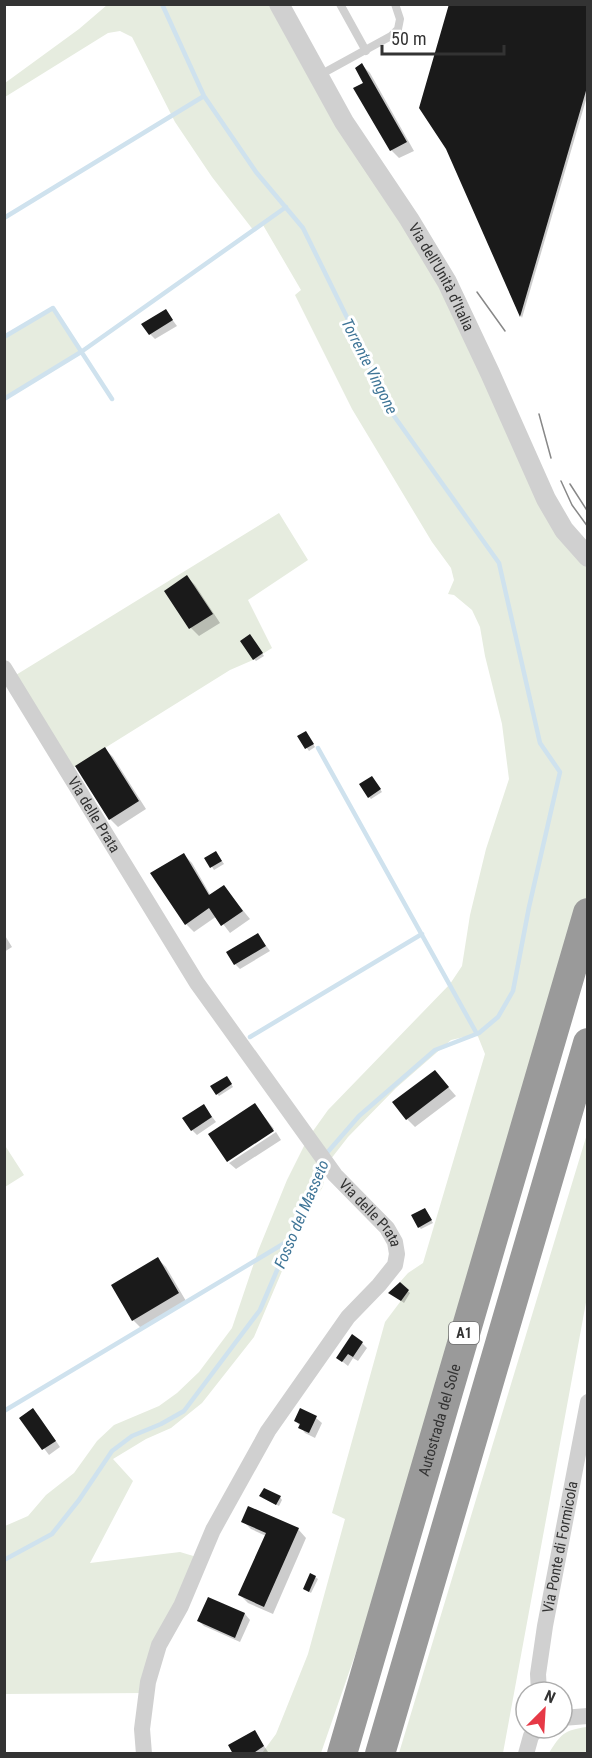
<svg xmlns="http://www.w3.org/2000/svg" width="592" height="1758" viewBox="0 0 592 1758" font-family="'Roboto Condensed',sans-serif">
<rect width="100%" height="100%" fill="#fff"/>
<path fill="#e6ecdf" d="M107 5H279L490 373 587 557V913L454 1370 321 1753H262L276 1734 308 1654 345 1519 332 1513 385 1322 409 1290 400 1282 408 1273 423 1263 485 1054 477 1034 451 1040 396 1088 348 1137 327 1164 323 1186 296 1238 254 1337 202 1403 171 1428 146 1439 113 1459 133 1481 90 1563 180 1552 200 1558 147 1693 5 1694V1526L28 1516 46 1495 74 1473 97 1441 114 1425 159 1406 177 1393 199 1372 232 1328 258 1251 287 1180 308 1138 328 1110 450 984 462 966 470 915 486 849 509 779 502 724 485 656 480 627 472 610 454 595 448 594 454 580 451 568 432 542 352 409 295 295 301 290 263 225 254 231 212 177 175 122 132 37 120 31 108 33 5 97V83L79 29Z
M53 308 81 352 5 399V337Z
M279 513 308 560 248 600 272 648 253 660 230 670 68 771 11 678Z
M587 1134V1297L503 1753H399Z
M4 1144 24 1175 5 1187H4Z
M587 1727V1753H549C561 1734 564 1730 587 1727Z"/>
<path fill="#0003" d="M588 4V93L522 318 447 148Z
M362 65 370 73 414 151 399 158 391 150 355 89 365 83Z
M165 310 177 326 155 339 150 334Z
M187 577 195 585 220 623 199 636 191 628 166 591Z
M252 638 264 656 256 661 254 659Z
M306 733 315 747 309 751 299 737Z
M105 749 113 757 146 809 118 827 110 819Z
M374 780 382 792 371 799 369 797Z
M184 855 192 863 211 896 224 887 250 919 230 933 217 916 194 932 186 924Z
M218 855 224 864 214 870 207 859Z
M4 934 12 947 4 952Z
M258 935 270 951 240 969 235 964Z
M435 1072 456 1096 415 1127 407 1119Z
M229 1080 233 1087 219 1096 217 1094Z
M255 1105 274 1129 227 1160Z
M204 1106 216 1122 197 1135 192 1130Z
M276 1132 281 1140 236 1169 229 1163Z
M427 1212 433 1223 421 1229 419 1227Z
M158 1259 166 1267 186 1301 141 1328 133 1320Z
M400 1284 410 1293 404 1303 393 1295Z
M362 1343 367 1348 358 1361 353 1358 348 1366 338 1358Z
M301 1410 316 1418 322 1423 315 1438 305 1433 296 1421Z
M38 1415 60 1447 49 1455 21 1418Z
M280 1497 282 1500 279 1506 263 1498Z
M243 1521 298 1529 306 1538 273 1614 248 1603 240 1595 266 1536 251 1529Z
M315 1577 318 1579 311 1593 304 1589Z
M209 1599 245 1614 250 1620 240 1642 204 1626 199 1621Z
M255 1732 268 1752 266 1754H235Z"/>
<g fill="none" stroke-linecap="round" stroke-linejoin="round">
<path stroke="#cfe2ee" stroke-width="4.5" d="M162 4 204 96 256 172 303 228 364 352 384 402 499 563 540 743 560 772 529 907 513 991 498 1017 479 1033 435 1050 359 1116 326 1154
M4 218 204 96
M4 337 53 308 112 399
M4 399 81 352 286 207
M318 748 477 1034
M250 1037 422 934
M4 1411 288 1241
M4 1560 52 1534 79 1500 112 1451 132 1436 161 1424 184 1411 260 1310 322 1165"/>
</g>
<path fill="#1a1a1a" d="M449 4H588V84L520 317 446 149 419 108Z
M362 63 407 142 390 151 353 88 363 83 355 68Z
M166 309 173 320 149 335 141 324Z
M187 575 213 614 189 629 164 591Z
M250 634 263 653 253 660 240 641Z
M306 731 314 744 305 749 297 736Z
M105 747 139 801 109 820 75 766Z
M372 776 381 789 368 798 359 784Z
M216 851 222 861 210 868 204 858Z
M184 853 209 895 224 885 243 911 221 926 209 908 185 925 150 873Z
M258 933 266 946 234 965 226 952Z
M435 1070 449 1087 406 1120 392 1102Z
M227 1076 232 1084 216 1095 210 1086Z
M255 1103 274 1131 227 1162 208 1134Z
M204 1104 212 1117 191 1131 182 1118Z
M425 1208 432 1220 418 1228 411 1215Z
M158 1257 179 1293 132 1321 111 1285Z
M400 1282 409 1290 401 1301 388 1293Z
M352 1334 363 1342 353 1357 348 1354 342 1362 336 1358Z
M33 1408 56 1441 42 1450 19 1418Z
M300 1408 317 1416 309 1433 298 1428 300 1424 294 1421Z
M264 1488 281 1496 276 1505 259 1496Z
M248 1506 299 1528 264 1607 238 1595 266 1533 241 1522Z
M310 1573 316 1576 309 1592 303 1589Z
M208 1597 245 1613 235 1638 197 1621Z
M255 1730 264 1746 252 1754H233L228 1745Z"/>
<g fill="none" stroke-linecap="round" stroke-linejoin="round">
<path stroke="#d0d0d0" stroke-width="8" d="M340 4 366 51
M318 76 391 36 398 29 400 19 395 4"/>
<g stroke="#d0d0d0" stroke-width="16">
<path id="s1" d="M4 668 197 983 335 1175 387 1228 395 1242 397 1254 395 1265 379 1285 348 1317 268 1431 213 1530 181 1606 159 1645 148 1682 142 1729 144 1754"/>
<path id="s2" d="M539 1692 538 1674 545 1626 588 1402"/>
<path d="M562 1718 588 1716"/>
<path d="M526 1754 531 1736 537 1729"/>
</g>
<path stroke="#d0d0d0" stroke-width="20" id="s3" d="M279 4 344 122 409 219 447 282 490 373 546 499 564 530 588 557"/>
<g stroke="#9a9a9a" stroke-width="30">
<path id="s4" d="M342 1754 588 913"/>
<path d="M380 1754 588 1043"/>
</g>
<path stroke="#888" stroke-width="1.5" d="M477 292 505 331
M539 414 551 458
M561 481 572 505 588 527
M570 484 588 512"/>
</g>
<g text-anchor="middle" stroke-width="6" stroke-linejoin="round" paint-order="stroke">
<rect fill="#fff" stroke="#707070" stroke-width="1.5" x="449" y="1322" width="30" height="22" rx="4.5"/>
<g font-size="14" font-weight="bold" fill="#333">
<text x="464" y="1338">A1</text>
</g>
<g font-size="15" fill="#333" stroke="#fff">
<text dy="5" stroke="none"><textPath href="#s3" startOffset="318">Via dell'Unità d'Italia</textPath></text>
<text dy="5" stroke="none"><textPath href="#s1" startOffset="172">Via delle Prata</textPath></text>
<text dy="5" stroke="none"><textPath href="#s1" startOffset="658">Via delle Prata</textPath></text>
<text dy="5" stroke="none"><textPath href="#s4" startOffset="348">Autostrada del Sole</textPath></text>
<text dy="5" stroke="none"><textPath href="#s2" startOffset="147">Via Ponte di Formicola</textPath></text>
</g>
<g font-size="16" font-style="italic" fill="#3f7597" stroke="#fff">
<text transform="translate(370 366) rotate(63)" y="6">Torrente Vingone</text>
<text transform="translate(301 1214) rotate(-67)" y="6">Fosso del Masseto</text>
</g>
</g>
<rect width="592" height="1758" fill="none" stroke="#333333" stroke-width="12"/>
<g transform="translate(544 1710) rotate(24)"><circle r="28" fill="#ffffff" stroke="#adadad" stroke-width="1.5"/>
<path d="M0-4.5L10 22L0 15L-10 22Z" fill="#e63946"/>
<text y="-9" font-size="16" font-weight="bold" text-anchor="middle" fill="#333333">N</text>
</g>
<path d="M382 45v9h122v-9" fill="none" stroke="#333333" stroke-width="3"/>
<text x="391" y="45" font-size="18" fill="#333333" stroke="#ffffff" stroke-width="4.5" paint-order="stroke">50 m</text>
</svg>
